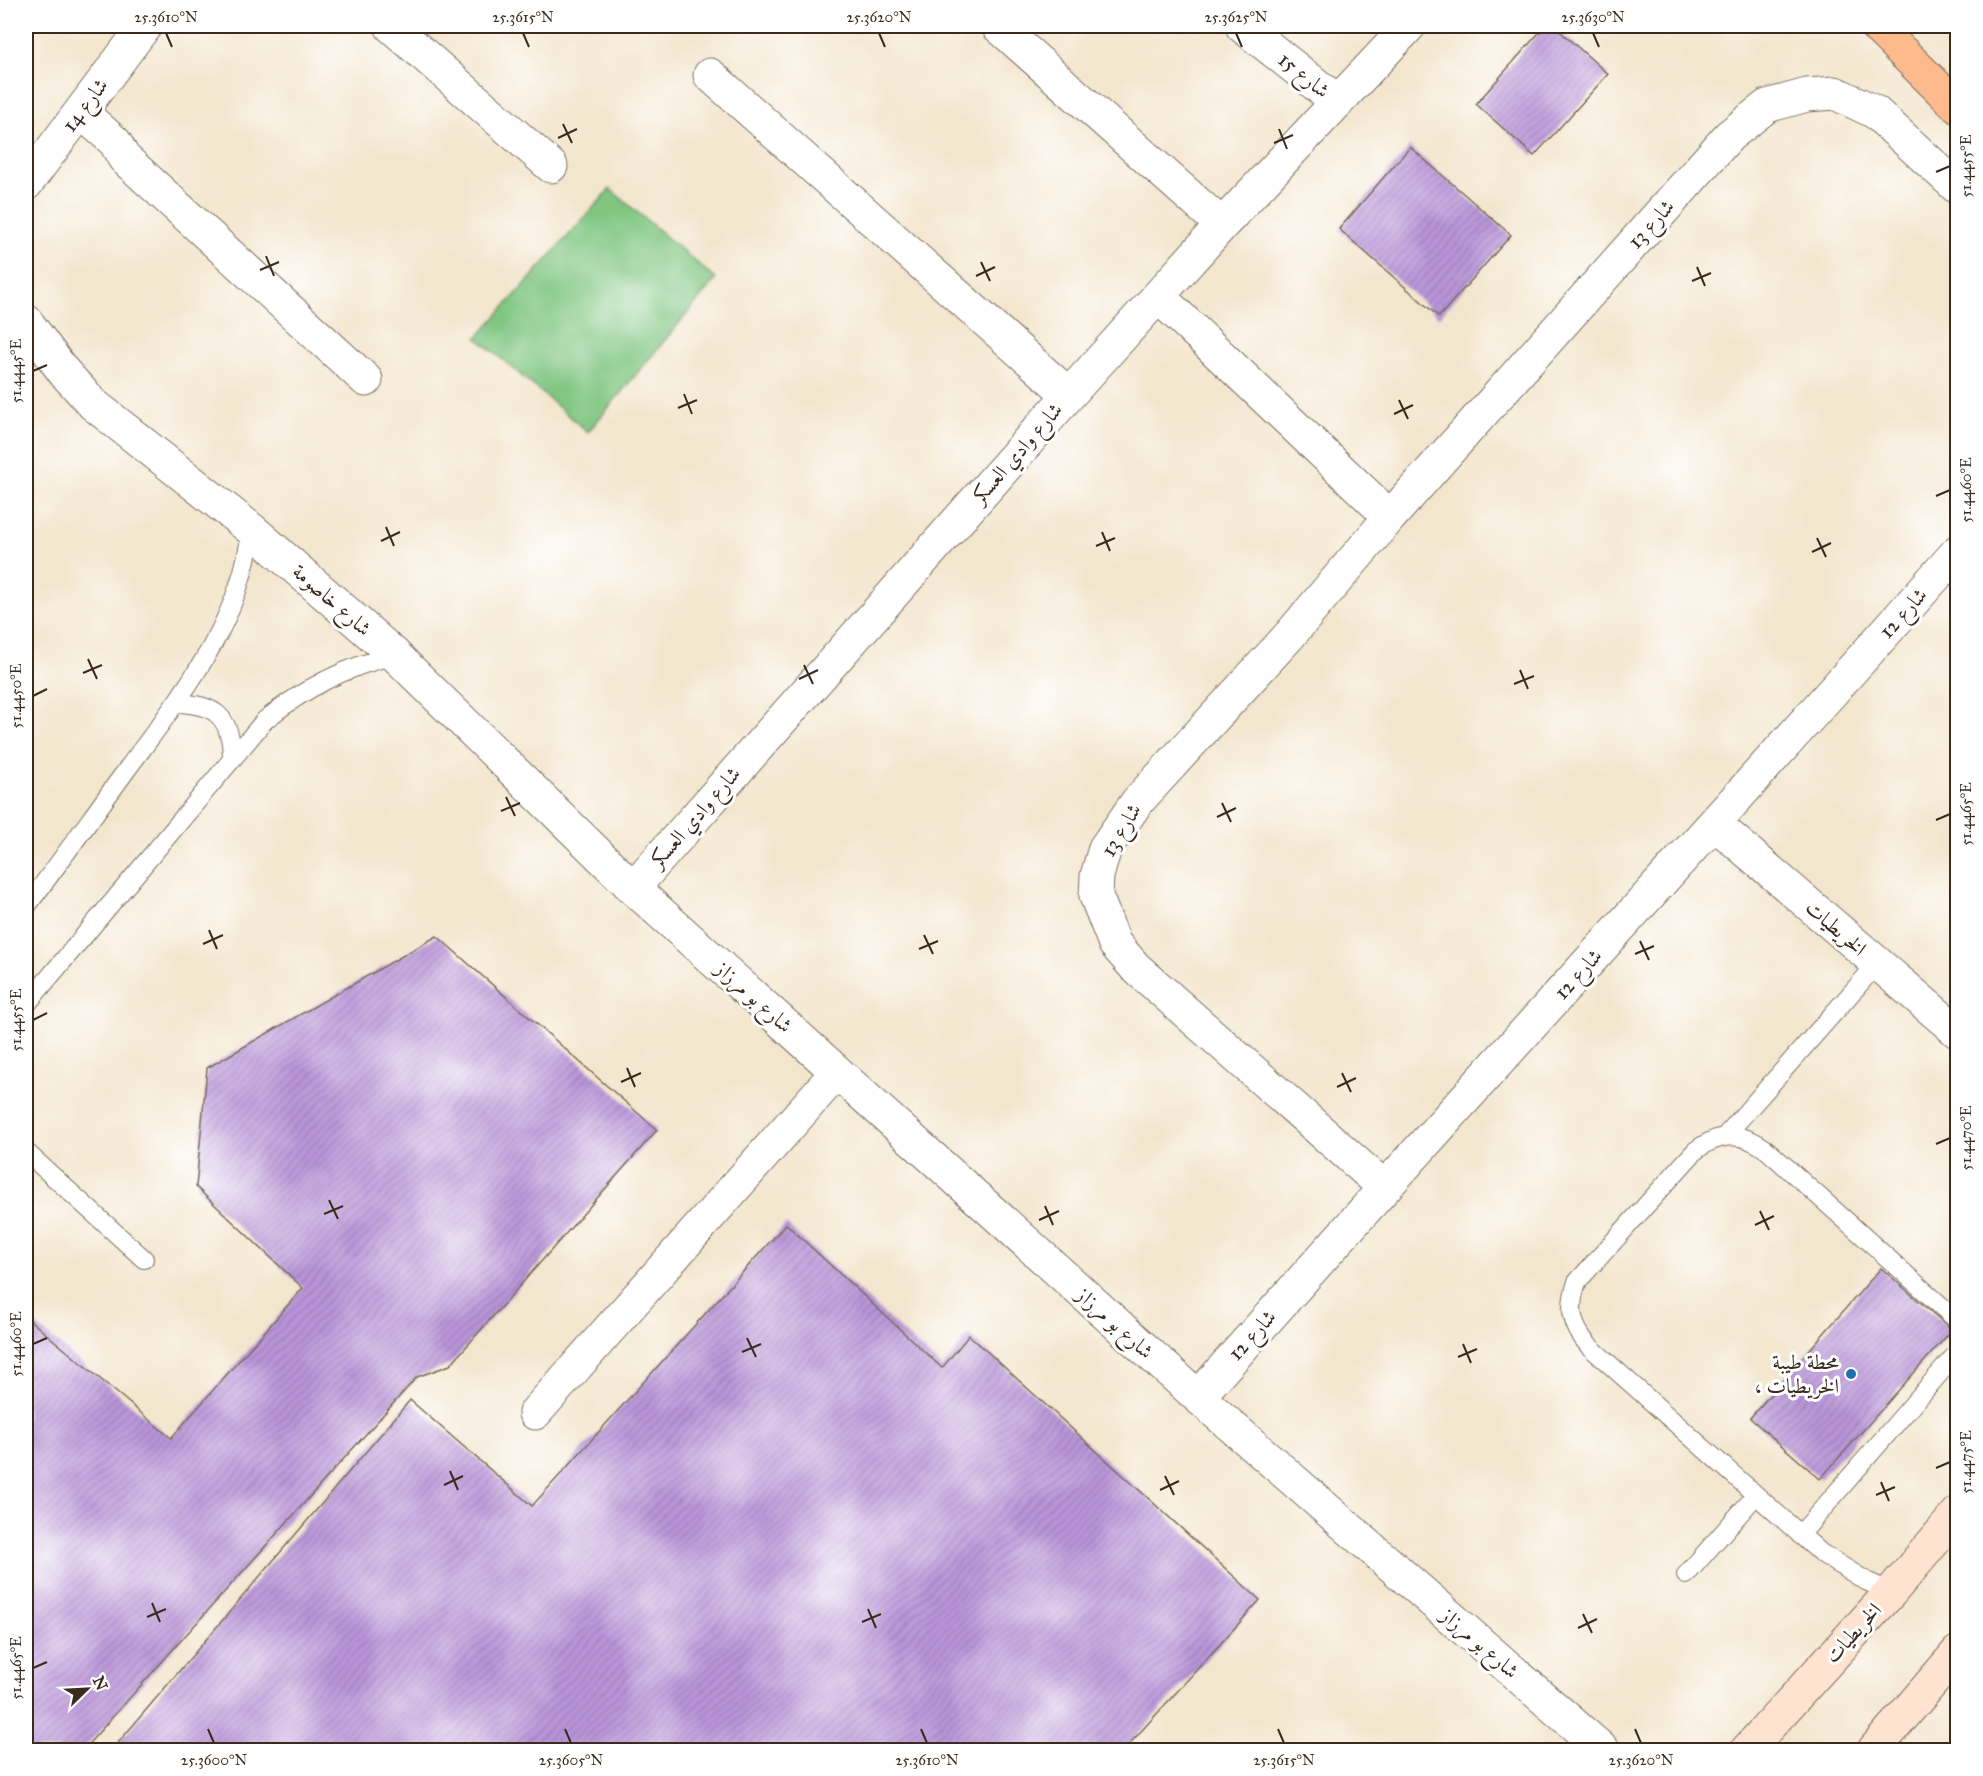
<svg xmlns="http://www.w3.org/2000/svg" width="1983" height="1776" viewBox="0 0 1983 1776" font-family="'IM FELL Great Primer',Amiri,serif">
<defs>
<pattern id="building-hatch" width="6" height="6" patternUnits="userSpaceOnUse" patternTransform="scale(1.5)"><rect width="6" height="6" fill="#ba95da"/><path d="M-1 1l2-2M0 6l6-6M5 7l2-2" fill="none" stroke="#987ab0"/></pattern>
</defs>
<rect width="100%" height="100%" fill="#fff"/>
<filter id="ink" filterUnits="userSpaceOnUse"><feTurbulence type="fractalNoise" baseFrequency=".0167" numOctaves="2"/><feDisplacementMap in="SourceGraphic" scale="12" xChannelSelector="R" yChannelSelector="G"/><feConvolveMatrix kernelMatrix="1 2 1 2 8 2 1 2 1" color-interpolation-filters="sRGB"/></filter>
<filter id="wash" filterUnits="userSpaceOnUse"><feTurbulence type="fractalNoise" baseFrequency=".008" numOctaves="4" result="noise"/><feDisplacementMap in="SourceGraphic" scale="24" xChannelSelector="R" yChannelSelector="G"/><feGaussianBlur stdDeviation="1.35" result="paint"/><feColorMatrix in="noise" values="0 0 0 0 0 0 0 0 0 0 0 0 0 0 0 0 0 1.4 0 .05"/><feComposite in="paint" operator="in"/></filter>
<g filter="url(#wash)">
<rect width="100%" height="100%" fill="#f3e6ce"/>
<path fill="#80c681" stroke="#5e7850" stroke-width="1.5" d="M610 189 716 279 588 432 477 338Z"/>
<g id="blocks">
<path fill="url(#building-hatch)" d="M1545 26H1554L1608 74 1534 156 1476 104Z
M1410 147 1511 235 1439 317 1339 229Z
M437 936 657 1130 450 1365 417 1377 83 1750H26V1317L171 1438 303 1288 196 1187 207 1068Z
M786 1224 942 1368 969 1335 1260 1600 1124 1750H112L410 1400 532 1506Z
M1881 1268 1952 1330 1820 1479 1750 1418Z"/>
</g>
</g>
<g filter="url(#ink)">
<use href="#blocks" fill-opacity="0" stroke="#7b6c5c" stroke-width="1.5"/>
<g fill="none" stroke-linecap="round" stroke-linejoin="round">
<g stroke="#7b6c5c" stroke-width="20">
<path id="lane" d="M176 703C215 704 231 716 232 757
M26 907C61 861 94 814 128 768 182 695 242 621 251 529
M26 1005 265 720C305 688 345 667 395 655
M1726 1135 1877 964
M26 1152 144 1259
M1800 1535 1958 1352
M1686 1575 1756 1495
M1891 1592 1866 1581 1821 1553 1589 1346C1571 1326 1568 1308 1577 1282L1695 1151C1720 1132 1742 1131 1767 1150L1958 1321"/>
</g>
<g stroke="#7b6c5c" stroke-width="35">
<path id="street" d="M391 26 551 166
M998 26 1222 225
M1242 26 1338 102
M710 75 1069 395
M81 112 115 142 124 158 366 380
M26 184 145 26
M1158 296 1390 517
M26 321 63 371 93 404 251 529 395 655 633 888 1198 1397 1603 1750
M1715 824 1958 1032
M633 888 1069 395 1222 225 1409 26
M1384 1187 1135 967 1115 944 1096 896 1097 876 1105 848 1137 802 1289 636 1390 517 1729 136 1767 106 1807 95 1835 93 1875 112 1958 188
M1198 1397C1449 1113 1706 835 1958 551
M535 1413 837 1072"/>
</g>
<g stroke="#7b6c5c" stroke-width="35">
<path id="secondary" d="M1747 1750 1891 1592 1958 1513
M1874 1750 1958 1652"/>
</g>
<g stroke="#7b6c5c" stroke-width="35">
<path id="primary" d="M1876 26 1958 107"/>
</g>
<use href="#lane" stroke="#fff" stroke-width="18"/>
<use href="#street" stroke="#fff" stroke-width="33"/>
<use href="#secondary" stroke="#fee3d1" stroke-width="33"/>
<use href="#primary" stroke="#fcba8d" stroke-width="33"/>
</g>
</g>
<path fill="none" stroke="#3b2a1e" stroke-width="2" d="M166 33 172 47M523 33 529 47M879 33 885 47M1236 33 1242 47M1593 33 1599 47M563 124 572 143M1279 129 1287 149M558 138 577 129M1274 143 1293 135M1936 172 1950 166M266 256 274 276M981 262 990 281M1697 267 1705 286M260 270 279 262M976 276 995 267M1692 281 1711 273M33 371 47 365M684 394 692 414M1399 400 1408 419M678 408 697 400M1394 414 1413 405M1936 496 1950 490M386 527 394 546M1102 532 1110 551M1817 538 1826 557M381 541 400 532M1096 546 1115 538M1812 552 1831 543M88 659 97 679M804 665 813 684M1520 670 1528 689M83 673 102 665M799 679 818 670M1514 684 1534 676M33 696 47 689M506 797 515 816M1222 803 1231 822M501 811 520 803M1217 817 1236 808M1936 820 1950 814M209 930 217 949M924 935 933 954M1640 941 1649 960M203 944 223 935M919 949 938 941M1635 954 1654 946M33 1020 47 1013M627 1068 635 1087M1342 1073 1351 1092M621 1082 641 1073M1337 1087 1356 1078M1936 1144 1950 1138M329 1200 338 1219M1045 1206 1053 1225M1760 1211 1769 1230M324 1214 343 1206M1039 1220 1059 1211M1755 1225 1774 1216M747 1338 756 1357M33 1344 47 1338M1463 1344 1471 1363M742 1352 761 1344M1458 1357 1477 1349M1936 1468 1950 1462M450 1471 458 1490M1165 1476 1174 1495M1881 1482 1889 1501M444 1485 463 1476M1160 1490 1179 1481M1876 1495 1895 1487M152 1603 160 1622M868 1609 876 1628M1583 1614 1592 1633M147 1617 166 1609M862 1622 881 1614M1578 1628 1597 1619M33 1668 47 1662M208 1729 214 1743M565 1729 571 1743M921 1729 927 1743M1278 1729 1284 1743M1635 1729 1641 1743"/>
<circle fill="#1f6fb2" stroke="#fff" stroke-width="2" cx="1851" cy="1374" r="6"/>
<g text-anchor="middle" stroke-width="6" stroke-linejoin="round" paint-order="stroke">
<g font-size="21" fill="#3b2a1e" stroke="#fff">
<text transform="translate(1304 75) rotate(39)" y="7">شارع 15</text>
<text transform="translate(85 105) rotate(-53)" y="7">شارع 14</text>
<text transform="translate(1651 224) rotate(-48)" y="7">شارع 13</text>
<text transform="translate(1017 453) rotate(-49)" y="7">شارع وادي العسكر</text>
<text transform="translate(332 600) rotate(41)" y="7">شارع خاصومة</text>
<text transform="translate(1903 613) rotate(-48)" y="7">شارع 12</text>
<text transform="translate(695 817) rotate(-49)" y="7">شارع وادي العسكر</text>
<text transform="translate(1121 830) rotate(-59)" y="7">شارع 13</text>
<text transform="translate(1836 928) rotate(41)" y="7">الخريطيات</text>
<text transform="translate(1578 974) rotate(-48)" y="7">شارع 12</text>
<text transform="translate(754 997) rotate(42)" y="7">شارع بو مرزاز</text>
<text transform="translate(1115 1323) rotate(42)" y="7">شارع بو مرزاز</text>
<text transform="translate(1252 1335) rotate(-48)" y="7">شارع 12</text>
<text transform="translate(1853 1633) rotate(-48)" y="7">الخريطيات</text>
<text transform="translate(1480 1643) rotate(41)" y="7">شارع بو مرزاز</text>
</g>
<g font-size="21" fill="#3b2a1e" stroke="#fff" text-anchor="end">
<text x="1839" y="1369">محطة طيبة<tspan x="1839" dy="24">، الخريطيات</tspan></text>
</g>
</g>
<rect width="1983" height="1776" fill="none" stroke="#fff" stroke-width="66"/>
<g transform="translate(87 1689) rotate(66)" stroke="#ffffff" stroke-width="4.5" paint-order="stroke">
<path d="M0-4.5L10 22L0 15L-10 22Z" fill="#3b2a1e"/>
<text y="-9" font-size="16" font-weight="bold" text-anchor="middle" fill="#3b2a1e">N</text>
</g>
<rect x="33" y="33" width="1917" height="1710" fill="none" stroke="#3b2a1e" stroke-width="2"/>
<g font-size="15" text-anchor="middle" fill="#3b2a1e">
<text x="166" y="22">25.3610°N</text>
<text x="523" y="22">25.3615°N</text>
<text x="879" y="22">25.3620°N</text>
<text x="1236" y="22">25.3625°N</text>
<text x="1593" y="22">25.3630°N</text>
<text transform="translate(1966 166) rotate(-90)" y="5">51.4455°E</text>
<text transform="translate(16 371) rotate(-90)" y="5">51.4445°E</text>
<text transform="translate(1966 490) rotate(-90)" y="5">51.4460°E</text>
<text transform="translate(16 696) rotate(-90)" y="5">51.4450°E</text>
<text transform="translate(1966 814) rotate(-90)" y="5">51.4465°E</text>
<text transform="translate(16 1020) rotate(-90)" y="5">51.4455°E</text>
<text transform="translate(1966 1138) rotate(-90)" y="5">51.4470°E</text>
<text transform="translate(16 1344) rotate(-90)" y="5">51.4460°E</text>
<text transform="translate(1966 1462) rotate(-90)" y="5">51.4475°E</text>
<text transform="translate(16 1668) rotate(-90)" y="5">51.4465°E</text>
<text x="214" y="1765">25.3600°N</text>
<text x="571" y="1765">25.3605°N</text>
<text x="927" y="1765">25.3610°N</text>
<text x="1284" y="1765">25.3615°N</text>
<text x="1641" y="1765">25.3620°N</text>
</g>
</svg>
